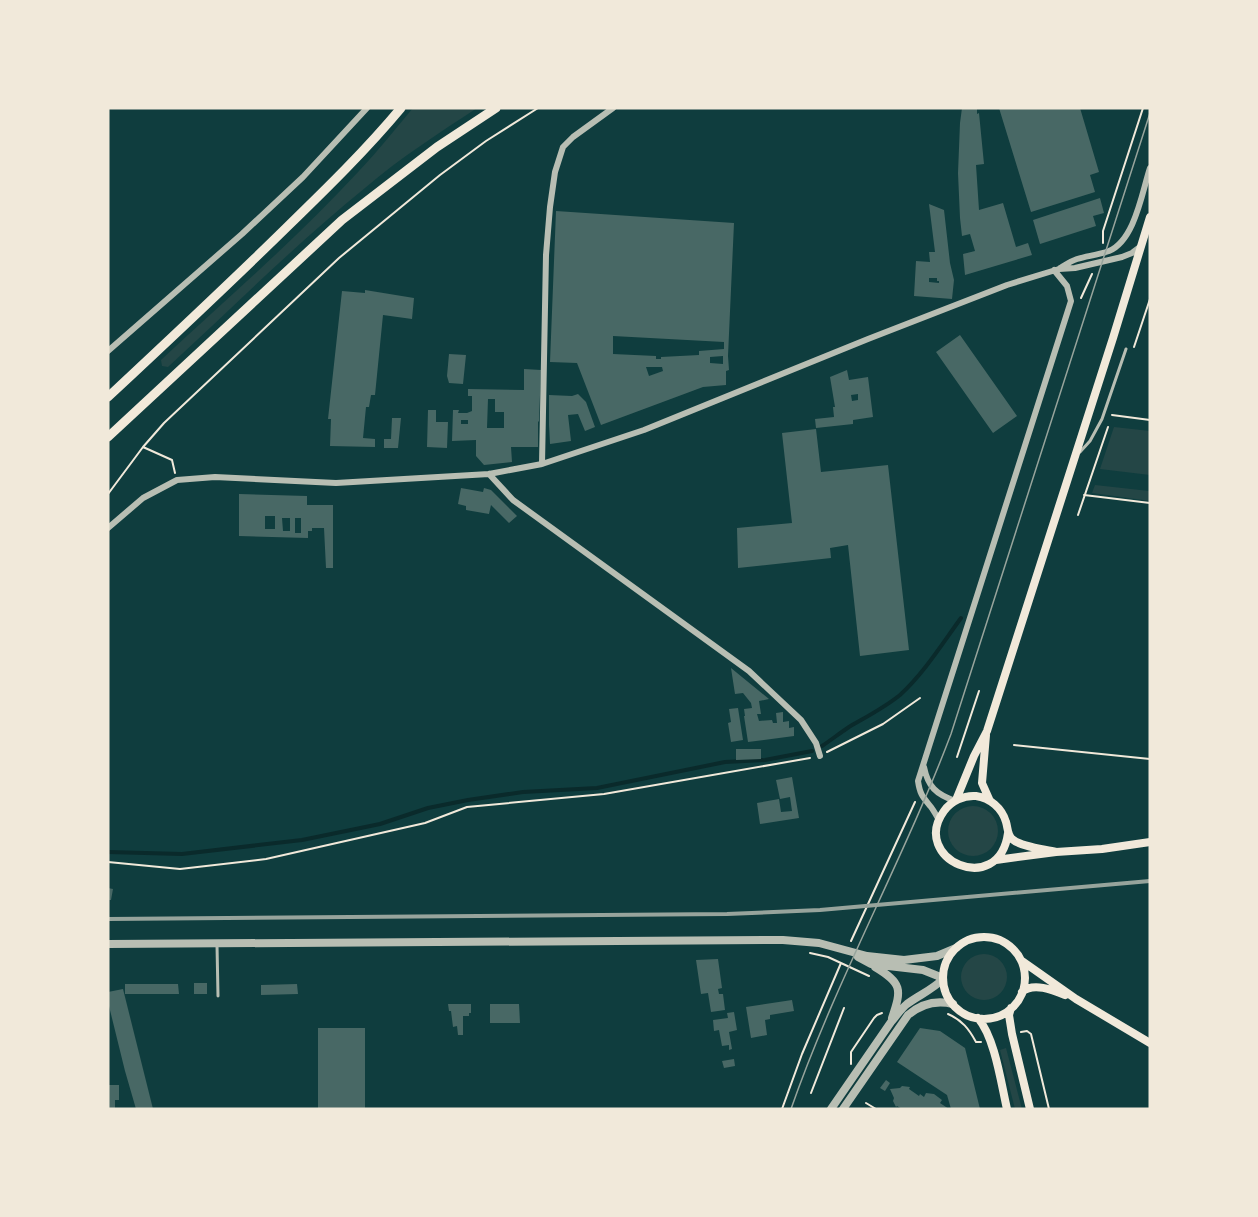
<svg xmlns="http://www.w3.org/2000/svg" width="1258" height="1217" viewBox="0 0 1258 1217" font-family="'Golos Text',sans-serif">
<rect width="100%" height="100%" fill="#0f3d3e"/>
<path fill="#244646" d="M413 108H477C439 133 400 158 365 188 296 244 233 307 168 367L162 366 161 360C228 298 297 238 359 171 378 151 395 129 413 108Z
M1114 427 1150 431V475L1100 469Z
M1095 485 1149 491 1150 485V501L1092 493Z
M948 831a25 25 0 1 1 50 0a25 25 0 1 1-50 0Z
M961 977a23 23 0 1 1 46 0a23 23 0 1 1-46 0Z
M1006 1048 1022 1109H1015L1000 1050Z"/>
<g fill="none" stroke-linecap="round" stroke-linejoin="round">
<path stroke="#0a2a2b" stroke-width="4" d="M822 746C831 740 840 733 849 727 866 717 884 708 900 695 924 673 942 644 961 618
M108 852 182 854 302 840 380 824 428 808 468 800 523 792 597 788 725 762 765 760 812 751"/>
</g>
<path fill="#486865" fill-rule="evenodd" d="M962 108H977V114L979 113 984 164 976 165 979 210 1003 203 1016 247 1028 243 1032 255 965 275 963 254 975 251 970 234 962 236 960 218 958 173 960 123Z
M999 108H1080L1099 172 1090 175 1095 192 1031 212Z
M1100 198 1104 213 1093 216 1096 226 1040 244 1033 220Z
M929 204 944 210 950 263 954 280 952 299 914 296 916 261 930 262 929 252H935ZM929 278H937V281H939V283L929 282Z
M556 211 734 223 728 356 729 370 726 371V385L703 387 601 425 577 363 550 362ZM613 336 724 342V349L699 351V355L661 357V359H656V356L613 354ZM723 356V364L710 363V357ZM646 367H662L663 371 649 376Z
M365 290 414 298 412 319 383 315 375 395H371L369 407H366L363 438 375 439V447L330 446 331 419H328L342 291 365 293Z
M960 335 1017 416 993 433 936 352Z
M449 354 466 355 463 384 449 383 447 376Z
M524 369 541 370 539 421 538 422V447H511L512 462 484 465 476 456V440L452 441 453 410H459L458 413H467L472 411V396H468V389L524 390ZM488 399H495V412H504V428H487ZM461 420H468V424H461Z
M847 370 849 380 868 377 873 417 853 420V424L816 428 815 419 834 417 833 407H835L830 377ZM858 394V400L852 401 851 395Z
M578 394 586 402 595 427 585 431 578 414 568 415 571 441 550 444 549 425V395L572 396Z
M428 410H436V422H448L447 448 427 447Z
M392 418H401L398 448H384V439H391Z
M816 429 821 472 888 465 909 650 860 656 848 545 830 548 831 558 738 568 737 528 792 523 782 433Z
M461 488 483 492 484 488 491 490 517 516 509 523 491 505 489 514 466 510V506L458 504Z
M239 494 307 496V505H333V568H326L324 528H312V531H308V538L239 536ZM265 516H275V529H265ZM282 518H290V531H283ZM295 518H301V533H295Z
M731 668 769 699 759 701 761 714H757L759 721 772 720 773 723H777L776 713 783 712V722L789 721V728L794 727V736L748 742 744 716H745L744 709 752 708 751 703 743 693 735 694Z
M738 708 743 740 731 742 728 723 731 722 729 709Z
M736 749H761V759L736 760Z
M792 777 799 818 760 824 757 803 779 799 781 812 792 811 790 797 780 799 776 780Z
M108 888 113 889 111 900H108Z
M718 959 722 988 718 989 719 994H723L725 1010 711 1012 708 993 701 994 696 960Z
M194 983H207V994H194Z
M125 984H178L179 994H125Z
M297 984 298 994 261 995V985Z
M123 989 153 1109H136L125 1071 108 1002V992Z
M792 1000 794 1011 770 1015V1019L765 1020 767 1035 751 1038 746 1007Z
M448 1004H471V1013H469V1016H463V1035H458L457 1026 453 1027 451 1011H449Z
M490 1004H519L520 1023H490Z
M734 1012 737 1030 729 1032 732 1049 729 1050V1045L722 1046 719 1030 714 1031 713 1020 728 1018 727 1013Z
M318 1028H365V1109H318Z
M920 1028 940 1031 965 1048 980 1109H951L947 1095 897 1062Z
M734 1059 735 1066 724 1068 722 1061Z
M886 1080 890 1083 885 1091 880 1088Z
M108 1085H119V1100H115V1109H108Z
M902 1086 910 1087 909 1089 919 1096 920 1094 924 1097 926 1093 934 1094 942 1100 940 1103 949 1109H902L897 1106 896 1107 893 1101 894 1098 890 1089 900 1088Z"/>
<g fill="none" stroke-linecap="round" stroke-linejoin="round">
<path stroke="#f1e9da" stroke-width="2" d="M1103 243V231L1143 108
M1081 298 1092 274
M1134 347 1150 299
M1112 415 1150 420
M143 447 172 460 175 473
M108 494 143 447 164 423 339 258 440 175 486 141 538 108
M1084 495 1150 503
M1078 515 1108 427
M1014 745 1150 759
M827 752 883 724 920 698
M957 757 979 691
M108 862 180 869 266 859 425 823 467 807 604 794 810 758
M851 941 915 802
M810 953 828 957 869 976
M948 1014C962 1020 969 1029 976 1042H981
M1021 1032 1027 1031 1031 1034 1049 1109
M851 1064V1052L874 1018 877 1015 882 1013
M811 1093 844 1008
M866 1103 876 1109
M782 1109 802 1054 841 963"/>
<path stroke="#b8beb3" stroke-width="3" d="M1080 452 1090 441 1102 419 1126 349
M217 945 218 996"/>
<path stroke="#b8beb3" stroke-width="6" d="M1060 268C1065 265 1071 261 1077 259 1087 256 1098 255 1109 251 1135 240 1142 192 1150 168
M108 351 242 234 303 177 367 108
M542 464 546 255 550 207 555 172 563 147 573 137 613 108
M489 474 513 500 749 671 801 720 816 743 820 756
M108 528 143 498 177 480 215 477 336 483 489 474 542 464 644 430 868 339 1007 285 1059 269 1075 268 1122 257 1132 253 1140 247
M924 767C928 787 936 794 955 801
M939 820C936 815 934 811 931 807 923 797 920 795 918 781L1071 301 1067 286 1054 270"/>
<path stroke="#b8beb3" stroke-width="8" d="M108 944 783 940 819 943 867 956 904 960 937 956 956 948
M858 957 871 964 923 970 943 978
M875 967C902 983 902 989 892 1018
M831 1109 891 1022C896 1016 901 1009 907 1004 919 995 932 990 943 979
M843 1109 908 1015C921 1004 937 1000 953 1004"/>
<path stroke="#f1e9da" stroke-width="8" d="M986 735 982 783 990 801
M956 800 974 756 987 731 1113 338 1150 217
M1008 833C999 899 909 859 944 811 951 801 964 795 976 796 990 798 1002 808 1006 822 1008 828 1007 834 1012 839 1021 847 1044 849 1056 852
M996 860 1056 852 1102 849 1150 842
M943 978a41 41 0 1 1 82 0a41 41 0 1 1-82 0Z
M1022 961 1076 999 1150 1043
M1022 992C1033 982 1053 990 1065 995
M1011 1008 1009 1015 1012 1034 1030 1109
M978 1018C995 1038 1001 1083 1007 1109"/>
<path stroke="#f1e9da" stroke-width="9" d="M108 397C168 341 228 285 287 227 326 189 366 150 401 108
M108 437 342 220 437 147 496 108"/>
<path stroke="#97a49c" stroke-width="1.5" d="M791 1109C836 980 903 861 951 734L1150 113"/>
<path stroke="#97a49c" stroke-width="4" d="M108 919 727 914 820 910 1150 881"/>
</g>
<rect width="1258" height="1217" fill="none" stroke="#f1e9da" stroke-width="219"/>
</svg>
